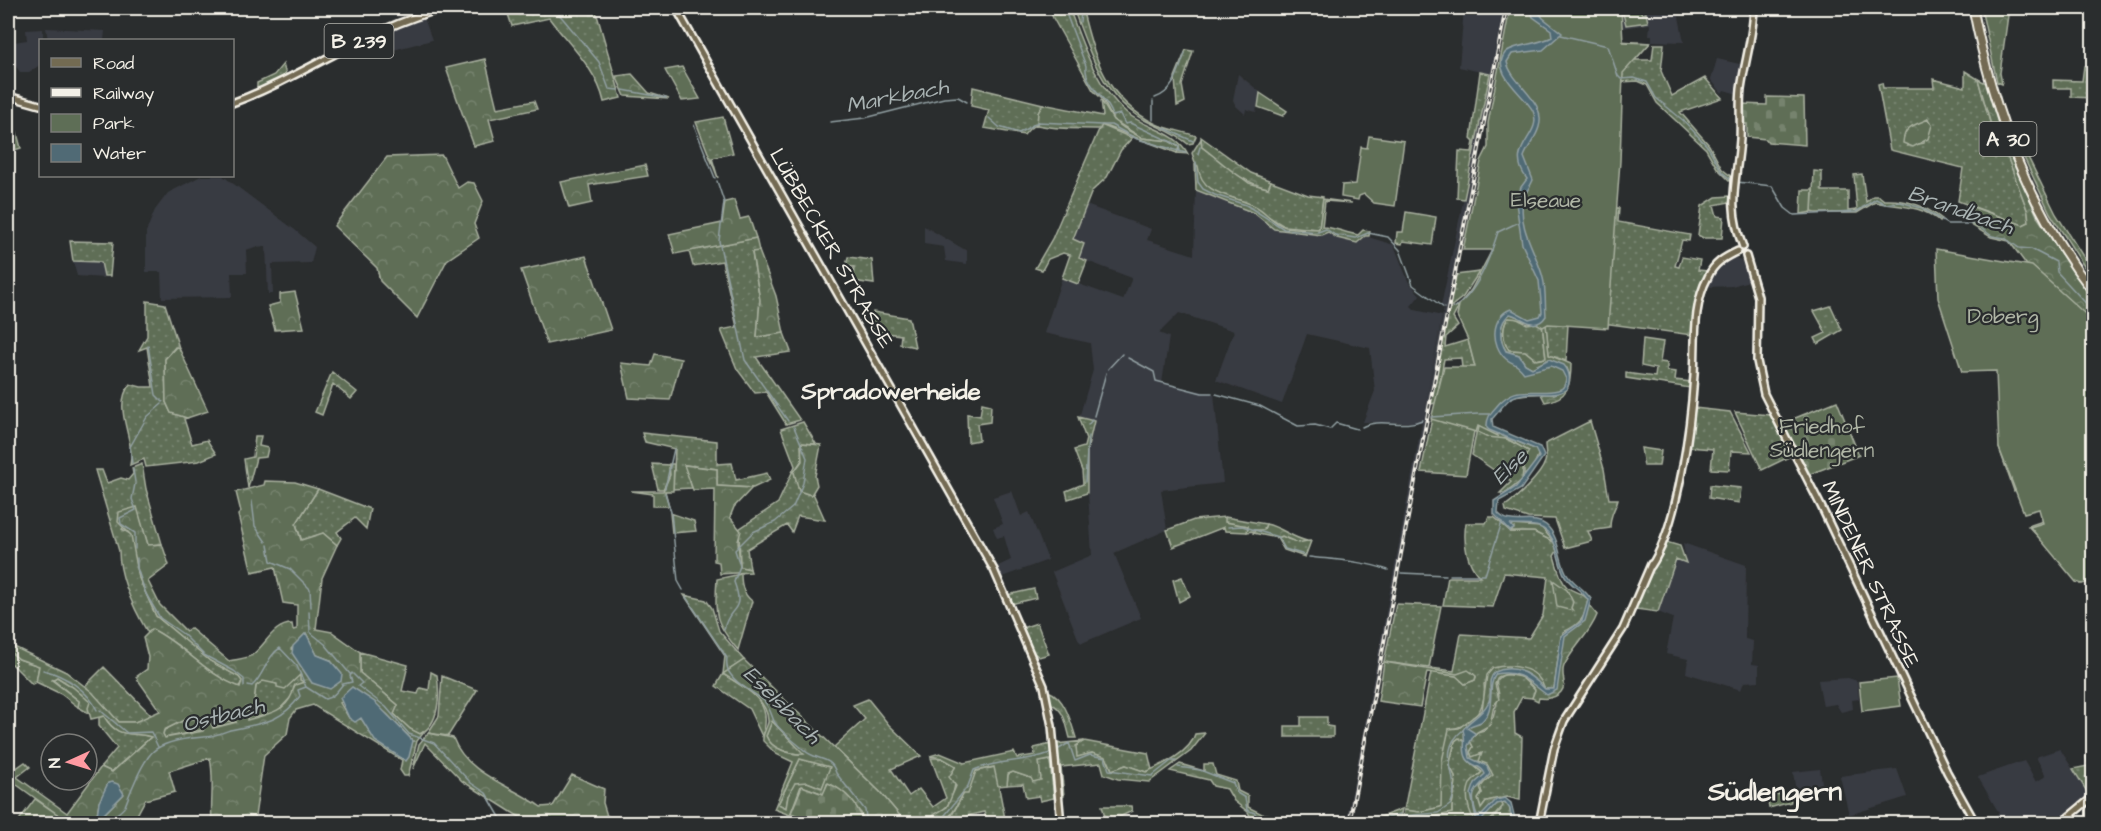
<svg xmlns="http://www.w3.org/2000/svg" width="2101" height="831" viewBox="0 0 2101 831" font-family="'Architects Daughter',sans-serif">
<defs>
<pattern id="grass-dots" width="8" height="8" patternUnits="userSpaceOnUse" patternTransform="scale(1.5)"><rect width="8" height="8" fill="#5e6e56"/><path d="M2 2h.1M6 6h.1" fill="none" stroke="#76836e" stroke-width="1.8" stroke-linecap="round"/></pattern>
<pattern id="forest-crowns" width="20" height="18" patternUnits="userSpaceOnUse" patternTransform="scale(1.5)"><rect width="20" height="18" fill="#5e6e56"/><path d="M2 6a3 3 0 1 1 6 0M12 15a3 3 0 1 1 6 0" fill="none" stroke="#76836e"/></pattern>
<pattern id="cemetery-stones" width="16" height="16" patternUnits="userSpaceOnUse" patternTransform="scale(1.5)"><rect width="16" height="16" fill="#5e6e56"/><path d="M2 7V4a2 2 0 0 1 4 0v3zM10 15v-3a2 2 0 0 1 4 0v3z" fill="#76836e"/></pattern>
</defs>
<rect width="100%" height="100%" fill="#2a2d2e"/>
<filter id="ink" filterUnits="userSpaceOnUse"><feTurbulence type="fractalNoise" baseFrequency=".0167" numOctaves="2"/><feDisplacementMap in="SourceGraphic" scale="12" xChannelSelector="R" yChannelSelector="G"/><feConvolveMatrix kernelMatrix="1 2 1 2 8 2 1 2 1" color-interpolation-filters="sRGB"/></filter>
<g filter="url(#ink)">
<path fill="#393b42" d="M1464 8H1507L1388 619 1352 819 1351 823H1346L1422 422H1363L1375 391 1370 348 1307 334 1282 404 1216 380 1234 331 1179 313 1159 333 1169 337 1162 383 1214 394 1223 483 1161 490 1167 530 1114 553 1141 618 1082 643 1079 641 1052 572 1092 555 1086 462 1094 421 1079 418 1093 370 1090 343 1044 333 1062 278 1123 300 1132 278 1079 258 1073 240 1086 205 1151 229 1147 240 1194 255 1196 190 1254 213 1283 231 1321 235 1328 232 1337 238 1357 242 1365 236 1394 245 1408 281 1420 295 1411 306 1415 310 1442 316 1424 411 1444 308 1441 306 1490 74 1459 67Z
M1654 8 1678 12 1684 42 1652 41V35H1649L1650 24 1623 28V16L1642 13Z
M424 18 432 40 389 51 388 32Z
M46 28 105 31 104 40H48Z
M43 29V38L46 40H40V65L29 72H20L8 55V43L27 40 26 30Z
M1717 59 1744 65 1738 94 1724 90 1722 93 1711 80Z
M1238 74 1260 92 1256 112 1246 109 1245 114 1236 106 1233 100Z
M201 176H223L295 230 315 247 311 263 272 264 273 294H268L266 246 255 247 246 250 247 273H231L232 297 162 298 161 272H146V232L155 210 168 193Z
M924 226 967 251V264L946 261 944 247 924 244Z
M1733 257 1741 260 1752 280 1732 286 1706 287 1717 267Z
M73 261 101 262 104 278 77 276Z
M1012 491 1021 516 1029 512 1048 560 999 578 994 568 1011 560 1004 536 997 538 993 528 1003 524 993 497Z
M1683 543 1746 565 1745 639 1753 641 1752 664 1759 665V681L1744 682 1741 690 1686 673 1688 659 1666 654 1673 618 1658 612 1676 559 1686 562Z
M1848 678 1857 681 1859 699 1852 700 1853 709 1841 712 1836 704 1823 706 1818 680Z
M2060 749 2089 795 2057 823H1996L1993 817 1999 813 1978 777 2024 761 2036 782 2046 776 2036 757Z
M1820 769 1823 790 1796 792 1793 772Z
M1897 769 1907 797 1849 815 1840 776Z"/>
<path fill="url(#grass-dots)" stroke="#a9b09f" stroke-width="1.5" fill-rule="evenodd" d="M506 8H595L621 98 604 102C597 69 568 44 549 18L512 26Z
M1056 8H1069C1083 45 1095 86 1127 113 1146 129 1176 131 1188 154L1177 153 1179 147 1169 141 1142 138 1113 120 1103 100 1093 90 1053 18 1051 13 1057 11Z
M1073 8H1082C1094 57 1106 100 1156 124 1169 130 1183 131 1196 136L1193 143 1188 144C1173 131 1156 127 1139 117 1101 93 1088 48 1073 8Z
M1546 8H1629L1622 10 1618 41 1650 43 1635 60H1652L1654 44H1664L1661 71 1672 96 1705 78 1722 98 1680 112 1709 145 1722 169 1732 177 1731 182 1717 168 1706 149 1657 103 1647 85 1638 81 1621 82Z
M335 50 323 59 257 89V83L274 75 283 64 286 75Z
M1186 50 1193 51 1182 85 1185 102 1177 106 1175 77Z
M2084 66H2093V98L2071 97V88H2053V80L2082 81Z
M1965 71 1978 79 1991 126 1990 146 2006 153 2028 212 2029 222 2023 225 1958 201 1963 168 1890 150 1878 84 1882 83 1883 88H1934L1933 79 1965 87ZM1928 119 1924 143 1908 146 1925 121Z
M1480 72 1490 74 1464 199 1457 198 1459 151 1472 152 1474 142 1471 139Z
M973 87 1043 104 1038 113 1037 125 1030 128 1024 135 984 128 989 110 971 106Z
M11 111 21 148 8 152V112Z
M723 117 733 153 712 158 718 178 696 122Z
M1101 125 1132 138 1121 150 1107 177 1092 191 1073 239 1084 244 1079 258 1087 261 1078 284 1062 278 1070 255 1063 253 1048 259 1042 270 1035 268 1052 239Z
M1201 139 1202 147 1249 183 1268 188 1271 181 1308 195 1323 197 1319 229 1284 226 1245 202 1217 193 1205 185 1200 178 1192 153Z
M1814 171 1822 172V191H1848V211L1857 210 1854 175 1862 174 1866 202 1873 196H1879L1884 200C1907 199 1924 205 1942 219L1940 222C1921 204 1897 207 1875 202L1857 213H1816L1812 212Z
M1730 196V202L1714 205 1717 216 1724 217 1722 238H1703L1698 235 1702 206 1716 197Z
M1533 206 1619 208 1618 222 1690 235 1689 241 1682 240 1675 266 1679 267 1682 257 1700 260 1698 270 1707 271 1698 296 1692 335 1610 324H1568L1566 361 1549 355Z
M756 238 759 251 752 253 760 300 757 337 784 333 791 352 756 357 800 420 786 424 766 392 755 393 737 369 721 330 737 327 722 261 693 266 689 251Z
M70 241 113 242 110 276H104L101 262 73 261Z
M848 257 872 260 874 284 853 281 854 267 846 266Z
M1479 272 1463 297 1449 308 1456 275Z
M147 301 165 304 179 348 175 347 165 359 166 402 171 413 187 418 184 419 192 444 207 440 216 454 199 461 146 467 144 459 130 465C136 438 111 409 130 384L141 387H153L147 347 139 350 147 336Z
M1459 306 1453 318 1458 326 1446 337 1445 347 1468 340 1475 367 1462 368 1461 358 1444 359 1436 403 1430 404 1449 309Z
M1831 306 1842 330 1818 344 1815 338 1826 333 1814 311Z
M873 312 909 318 915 347 900 344 901 335 871 331Z
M1508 318H1516L1527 324 1542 322 1546 358 1536 360 1525 351 1509 350C1503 341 1501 328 1508 318Z
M1643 339 1663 342 1660 362 1667 363V371L1676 372 1675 380 1691 382 1690 388 1626 378V373L1655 377 1656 369 1641 366Z
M332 372 357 392 351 399 333 384 322 415 315 412Z
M1491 396 1484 434 1507 439 1529 451 1524 459 1522 480 1506 493H1500L1511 482 1472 455 1481 407Z
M982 403 991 405 990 422 977 424 979 440 968 442 967 414 980 416Z
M1694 408 1730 412 1751 452 1731 451 1729 470 1711 469 1713 449 1688 447Z
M1735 412 1771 415 1793 455 1762 470Z
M1477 415 1466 475 1421 472 1432 418Z
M1078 417 1094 421 1087 451V493L1068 499 1066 491 1083 484 1082 471 1074 450 1084 447 1086 439Z
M1590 421 1604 469 1609 499H1618C1615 511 1610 512 1610 528L1588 531 1592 541 1565 548 1555 519 1528 518 1506 511 1505 506C1517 498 1541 475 1545 462 1547 457 1545 449 1545 444Z
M803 422 816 444 801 443 802 460 794 472 799 491 811 495 813 493 825 520 798 516 792 532 787 525 747 549 750 569 740 567 739 529 778 503 795 466 781 429Z
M642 433 717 441V464L732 463 736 480 767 473 770 480 753 488 717 486V469L685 465 692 488 673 489 675 449 645 442Z
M255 436H261L259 446 268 448 266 457 256 458 248 488 244 459 253 457Z
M1641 448 1661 451 1659 466H1644Z
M142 464 146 489 162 544 148 545 138 513 122 529 132 535 139 578 156 616 210 661 239 677 242 681 239 687C206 674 184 645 153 630L148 633C134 609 119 579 119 551L95 470H102L107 483 121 478 128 480 133 474 132 468Z
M652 464 669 465 670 475 663 489H658Z
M1710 485 1741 488 1739 503 1709 498Z
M318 489 370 509 366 529 355 518 337 532 341 538 337 545 323 533 302 541 296 524Z
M1225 517 1266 524 1264 530 1247 532 1248 526 1224 522Z
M1489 517H1494L1511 532H1534L1554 542 1557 551 1554 556C1557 565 1560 581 1567 587 1574 593 1583 592 1588 600 1586 618 1579 625 1563 632L1554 689 1545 690C1535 677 1533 674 1516 667L1484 684C1487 708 1473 727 1449 729L1441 807 1419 812 1404 810 1431 672 1457 676 1465 684 1475 680 1476 677 1472 672 1457 674 1431 670V668L1454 671 1461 634 1529 638 1543 615 1548 577 1504 573 1493 607 1443 605 1448 577H1480C1466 563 1463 541 1466 523H1486Z
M1282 536C1292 543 1301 541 1311 541L1305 557 1284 550 1277 538Z
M1666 542 1680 546 1686 563 1676 559 1658 612 1635 609Z
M741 574C741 585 743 594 752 601L738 650C715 623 714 615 717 579Z
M1182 577 1190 596 1179 602 1173 580Z
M1034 589 1036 598 1011 604 1007 595Z
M684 595 706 600 712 608 719 631 744 660 723 674C748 690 775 702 762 736L749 709 716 686 723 674 725 656Z
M1396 604 1441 606 1429 668 1384 662Z
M1037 623 1049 654 1039 657 1032 651 1022 628Z
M8 650 19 659 39 666 36 682 32 684 12 664 8 665Z
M360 652 408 665 402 691 418 694 420 688 429 690 431 672 437 675C440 695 440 724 420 734L410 729 394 714 398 705 360 673Z
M104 667 152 716 135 722H119L85 686Z
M300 674 305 682 279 710 265 718 247 720 248 709H253L256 686 263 680 277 684Z
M1504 674 1521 677 1535 690 1532 698 1522 697 1514 712 1515 733 1522 737 1520 800 1507 797 1487 801 1481 809 1478 799 1482 793 1480 788 1487 779 1481 764 1472 757 1470 752 1473 747 1470 741 1477 732 1484 730 1493 717 1499 695 1496 681Z
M442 676 477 690 448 736 428 733 439 716Z
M57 677 73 687 91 702 90 714 78 707 79 701 52 679Z
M868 699 889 725 921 756 891 769 909 796 919 789 933 807 946 798 931 758H942L956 766C956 779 955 799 945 808 939 814 932 817 926 823H912L901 817 880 792 834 747 865 719 853 705Z
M104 716C119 741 131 730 151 737L111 772 101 767 117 748 99 726V717Z
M1301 717H1327V726L1333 727V737H1285V726H1301Z
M205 718 237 722 165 738 163 734 164 730 186 719Z
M772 721 805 754C791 755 771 749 766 736Z
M1459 738H1463C1473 756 1459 756 1482 772L1472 781 1475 821 1477 823 1402 824 1403 818 1418 820 1452 813C1450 795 1463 783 1449 767L1455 741Z
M1084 741 1148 753 1152 770 1146 772 1126 765 1112 770 1109 762 1092 753 1076 758 1075 746Z
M2093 754V792L2089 795 2073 769 2088 766 2086 757Z
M800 759 831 767 822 788 807 782 788 796 786 808 778 804Z
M1050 760 1054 798 1040 801 1039 796 1026 798 1023 784 1007 785 1008 774 1013 772 1031 778 1039 762Z
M995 767 1005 819 988 823 984 812 967 816 963 823 942 824 951 817 976 771Z
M1500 802 1509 805 1512 823 1488 824 1501 810Z
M1402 809 1399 823H1356V820L1378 818Z"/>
<path fill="url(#forest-crowns)" stroke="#a9b09f" stroke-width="1.5" fill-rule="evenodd" d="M1981 8H2009L2000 73 2002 84 1997 82Z
M485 59 497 108 534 101 537 109 489 119 495 141 474 146 446 68Z
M682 67 700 99 682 101 665 70Z
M632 74 649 93 669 99 625 96 616 76Z
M1978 79 1986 83 2001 134 2038 218 2093 299V581L2080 584 2084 528 2041 540 2028 526 2043 521 2032 474 2014 491 1999 448 2029 268 2009 241 1991 237 1971 225 1974 212 1965 208 1967 205 2023 225 2029 222 2028 212 2006 153 1990 146 1991 125Z
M1101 100 1113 120 1124 128 1142 138 1169 141 1179 147 1177 153 1102 125 1100 129C1078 128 1059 130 1037 125L1038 113 1043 104 1103 116Z
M1928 119 1932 125 1928 139 1913 147 1903 143C1904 125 1914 126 1928 119Z
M1201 137 1251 173 1271 181 1268 188C1238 181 1225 164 1202 147Z
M2023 147 2056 214 2093 272 2087 271 2050 213 2020 149Z
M442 155 458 188 467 182 474 183 483 201 474 224 479 238 447 260 417 318 380 281 377 268 334 226 387 157Z
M645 165 648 176 589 185 592 203 569 208 561 182Z
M1195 165 1198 166C1201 196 1233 195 1255 206 1266 211 1273 224 1286 227 1297 229 1308 228 1319 229L1323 199 1352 203 1325 201 1322 227C1334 227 1345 233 1358 235L1363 230 1370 231 1369 236H1365L1357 243 1337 238 1328 232 1321 235 1274 229 1254 213 1196 190Z
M734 200 740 219 749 217 756 238 675 254 669 234 722 223 725 202Z
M1525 221 1533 223 1548 276 1551 312 1546 324 1549 355 1571 364C1571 385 1568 399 1545 402L1541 394H1554L1567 389 1570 376 1567 368 1549 359 1532 368 1525 364 1519 355 1506 351C1499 339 1498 323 1510 314 1522 316 1535 333 1546 316L1544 281 1537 257 1531 249ZM1508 318C1520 317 1525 325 1542 323L1546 358 1536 360 1525 351 1509 350C1503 341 1501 328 1508 318Z
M759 251 776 296 784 333 757 337 760 300 752 252Z
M586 256 611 330 547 344 521 270Z
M295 292 304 328 275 330 268 306 280 303V294Z
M176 347 179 348 208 411 187 418 171 413 166 402 165 359Z
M655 354 681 359 670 400 629 398 621 363 651 366Z
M1506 395 1488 416 1489 430 1535 449 1539 453 1533 467 1524 476V459L1529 451 1507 439 1488 437 1478 432 1483 406Z
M801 443 821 445 815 476 817 485 811 495 799 491 794 472 802 461Z
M669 464H674L673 491H665L669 506H653V494L631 491H663L670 475Z
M684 465 717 469V486L752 488 734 507 730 517 741 531 738 541 740 567 750 569 751 572 720 574 719 562 714 561 715 489 693 490Z
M265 481 295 482 318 489 296 524 301 540 323 533 337 545 322 578 316 629 332 632 360 652V673L398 705 394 714 410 729 420 734 425 731 417 741 408 776H404L400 770 402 760 313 705 296 710 290 718 287 734 264 755 254 823H212C210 801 215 780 210 758L169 771 175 792 145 800 138 813 139 823H53L60 816 13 782 8 774 25 762 30 767 17 777 67 813 101 767 112 772 151 737C130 731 118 740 104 716L91 719 88 708 90 702 73 687 57 677 52 680 79 701 78 707 61 694 36 682 39 666 19 659 8 650V644L66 672 92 692 119 722H135L160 711 136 677 147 669 148 657 143 638 152 629C184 645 206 675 240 687L242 681 239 677 210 661 156 616 139 578 131 535 118 522 119 512 137 507 148 545 162 544 169 565 148 581 160 605 186 631 190 628 229 661C236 659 247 659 252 655 266 645 273 624 292 624L293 630 297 629V605L283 603 275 567 252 572 238 515 241 512 236 492 264 485ZM306 633 317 655 330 660 339 671 291 649ZM300 675V680L304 682 295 685C293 688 293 691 292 694 285 713 263 715 247 720L248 710 253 709 256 686 263 681 277 684V687L285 689ZM362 695 387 714 413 741 372 735 361 718H349L340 703ZM205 718 237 722 213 728 211 723 207 722 203 731 165 738 163 734 164 730 186 719ZM124 794 100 818 97 815 99 802Z
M670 513 694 521 696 531 672 533Z
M1225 517V522L1248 526 1247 532 1225 531 1224 527 1173 547 1167 530 1194 520Z
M1266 524C1281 527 1292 538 1307 541L1298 543 1282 536 1277 538 1253 533 1255 530H1264Z
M1510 525 1541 527 1554 542 1534 532H1511L1514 528Z
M1553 580 1567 590 1573 602 1571 608 1573 611 1557 607Z
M1588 604 1597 615C1590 634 1573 647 1564 666 1560 675 1568 683 1561 692 1556 698 1547 699 1539 698L1538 701 1532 698 1535 690C1526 678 1513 670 1498 677L1495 684 1499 699 1494 705 1490 725 1477 732 1470 741 1473 747 1470 752 1472 757 1482 753 1479 761 1487 764 1493 775 1480 786 1482 793 1478 799 1481 809 1487 801 1499 798 1503 806 1488 823H1477C1468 813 1464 795 1471 782 1474 778 1479 776 1482 772 1471 764 1462 758 1466 742L1459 738 1455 741 1449 766C1463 783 1450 795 1452 813L1418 820 1403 818 1404 810 1419 812 1441 807 1442 761 1449 729 1459 728 1482 710 1487 675 1493 668C1508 664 1532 666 1541 681 1543 684 1543 687 1545 689H1554L1561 636 1582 621Z
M744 660 880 792 901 817 912 823H864L861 813 827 784 824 794 801 786 790 815 774 809 793 762 776 754 763 741C762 733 767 729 768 722 769 699 739 684 723 674ZM772 721 804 754C791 755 771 749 766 736ZM800 759 830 767 822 788 807 782 795 783 788 796 786 808 778 804Z
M1384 662 1457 674 1468 670 1476 676 1475 680 1465 684 1456 676 1427 672 1420 707 1378 701Z
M1048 691C1065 697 1071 722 1076 738H1070C1066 724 1065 710 1050 703Z
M428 733 453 738C467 775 511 785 541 807L553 806 572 775 604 789 603 803 607 816 620 820 630 817 645 823 537 824 533 819 521 818 462 781 425 743 413 769 419 744Z
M1205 733 1191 751 1149 782 1118 779 1104 774 1101 763 1061 767 1064 796 1062 797 1056 744 1084 741 1076 746 1077 757 1092 753 1106 757 1112 770 1126 765 1146 772C1162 765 1191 752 1195 734Z
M1051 744 1057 797 1054 798 1050 760 1039 762 1041 780 1033 782 1031 778 1013 772 1008 774 1007 785 998 786 994 767 976 771 968 794H963C952 814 951 823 926 824L935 814 947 807 956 786 949 777 956 766 942 758 930 756 940 753 964 763 1014 752 1017 758 1035 755 1034 748Z
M1180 764 1204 771V764H1213L1216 775 1236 781 1238 791 1248 796V807L1262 814 1273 815 1279 823 1253 822 1248 812 1234 801 1227 789 1213 786 1209 780 1170 771Z
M1791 793V802L1769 808 1767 796Z
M1102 806H1131L1132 811 1107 823Z"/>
<path fill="url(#cemetery-stones)" stroke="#a9b09f" stroke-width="1.5" d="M1767 97 1804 98 1805 145 1768 142 1766 139 1747 137V124H1744L1742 104 1767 105Z
M1837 401 1859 455 1810 474 1783 423Z
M828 783C846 791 858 804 864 823H816L791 813 802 786 823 794Z"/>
<path fill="#5e6e56" stroke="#a9b09f" stroke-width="1.5" d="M1510 8H1621L1623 42 1650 43 1623 73 1620 161 1608 328 1548 324 1543 327 1517 313 1508 312 1499 327 1502 349 1517 360 1525 370 1546 364 1566 371 1567 386C1543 404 1498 377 1490 427L1496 430 1498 436 1478 426 1476 432 1431 419 1444 367H1475L1468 340 1457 316 1459 305 1471 290 1492 250H1463L1481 161 1488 147V123Z
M1629 8H1639L1642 14 1646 13 1648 22 1626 25 1622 10Z
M1260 93 1287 111 1283 116 1258 107Z
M1369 136 1404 141 1395 206 1374 203 1364 194 1359 196 1358 200 1341 197 1342 185 1356 184 1361 147 1367 148Z
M1802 190H1813L1812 212 1801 214Z
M1406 212 1436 217 1432 245 1403 241 1402 244 1396 243 1397 232H1403Z
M1936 249 2032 266 2093 321V581L2082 584 2076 582 2030 527 2043 523 2039 509 2024 513 1999 448 1996 371 1962 372 1938 298Z
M1897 678 1901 706 1862 711 1859 682Z
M35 799 60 816 53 823H17Z"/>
<path fill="#506a75" stroke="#92a0a3" stroke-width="1.5" d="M1530 8H1536L1543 18 1562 33 1543 50 1512 54 1507 62C1512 85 1547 101 1539 127 1536 138 1528 146 1524 157L1533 180C1530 188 1524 193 1523 201 1518 229 1537 253 1543 278 1546 289 1545 304 1546 316 1535 333 1522 316 1510 314 1498 323 1499 339 1506 351L1519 355 1525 364 1532 368 1549 359 1564 365C1570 372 1571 380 1567 389 1551 400 1528 388 1511 398 1505 402 1497 414 1492 419L1493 427 1540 447 1544 456 1521 489 1499 501 1498 513C1511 528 1532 514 1546 525 1560 537 1558 557 1566 572 1572 583 1584 588 1591 599L1585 621 1565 636 1557 690 1547 695C1529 682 1519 669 1496 674 1486 687 1497 709 1481 722 1477 724 1471 725 1467 728L1475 733 1468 746 1470 758 1487 766 1490 774C1477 790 1468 790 1477 815H1482L1496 800 1505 798 1511 803 1516 823 1512 824 1510 809 1505 802 1497 804 1482 820 1476 818 1471 794 1475 783 1485 774C1482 765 1472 767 1467 759 1461 750 1467 740 1463 730 1469 719 1481 717 1488 703 1494 693 1485 681 1495 672 1514 663 1532 675 1545 689H1554L1561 636 1582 621 1588 600C1582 590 1571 586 1565 576 1556 561 1559 534 1539 527 1531 524 1520 526 1511 525L1514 529 1510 531 1494 514V501L1516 487 1539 457 1535 449 1489 430 1487 428C1486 419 1490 413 1496 407 1516 382 1532 396 1558 390 1564 389 1565 384 1566 379L1562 371 1551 366 1524 373C1515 361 1515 366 1506 359 1490 345 1491 316 1511 309L1529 319 1540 316 1542 312 1539 281 1522 244 1516 203 1521 187 1527 179C1503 147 1544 136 1533 111 1525 95 1490 73 1505 53 1511 45 1540 44 1552 37L1551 30 1533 17Z
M306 633 317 655 330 660 342 674 341 681 330 689 312 683 292 653 293 646Z
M352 687 375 702 413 741 409 757 406 761 375 741 361 718 355 722 349 718 340 698Z
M112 782 118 784 124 794 100 818 97 815 99 802 108 783Z"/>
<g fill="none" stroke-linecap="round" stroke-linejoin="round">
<path stroke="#92a0a3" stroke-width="1.5" d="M554 8 599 62 609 89 618 90
M1064 8 1086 66C1084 86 1109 98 1113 116L1120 114 1125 124 1130 123 1178 145 1180 150
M1079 8 1080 9
M1080 22 1081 12
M1561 35 1608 46 1618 76 1621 79 1634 78 1647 82 1656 98 1684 121 1708 147 1722 172 1732 180
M623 90 666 98
M1155 98C1174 92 1179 70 1185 53
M989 118 999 127 1019 133 1038 122 1102 125
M1153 120V101
M830 122 865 118 944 98 958 97 967 102
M694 125 715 178
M1103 125H1111L1137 139 1186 153
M1164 128 1193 141
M1198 154 1200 147
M1196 162 1198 182 1203 189 1215 195 1246 205 1284 229 1318 232 1326 229 1335 235 1356 238 1368 233 1388 237 1400 250 1413 285 1444 308
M717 181 724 202 719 241 745 360 788 421
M1737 182 1772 186 1785 208 1794 215 1856 212 1876 199 1885 204 1900 202 1922 208 1947 224H1975L1992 236 2005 238 2019 248 2031 249 2056 262 2057 272 2094 312
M1453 308C1477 295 1490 257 1498 232L1519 222
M148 345 156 395 163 402
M1128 358 1154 372 1156 381 1202 393H1212
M1108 369 1122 354
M1216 394 1260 406 1298 426 1315 425 1330 429 1336 423 1357 429
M1480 414H1491
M1094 416 1106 373
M1431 417 1478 414
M1088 425 1092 420
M1362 427C1380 417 1403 429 1422 420
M132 463 130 447 147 417 162 404
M133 469 135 482
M1085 482 1088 436
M135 484 132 499 136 510 120 518 121 524 135 533V549
M665 488 674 449
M665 493 671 512 678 581 683 590
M252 501 255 526 266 542
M1228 527 1242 526 1278 537 1285 549 1305 555
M268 545 271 561 290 569 310 589 311 607
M1309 557C1336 560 1363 561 1388 570
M137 558V568L146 594 160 618 183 634 204 655 234 671 244 679V686
M1401 573 1446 575
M1450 575H1485L1502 522
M686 597 727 658C726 665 727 670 731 675 738 686 754 692 764 701 770 708 771 714 774 721 779 731 796 742 804 750 815 761 831 755 836 773L865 810 867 824
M309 611 310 632 325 644 350 674
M724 630C728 605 746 614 734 582L740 566 735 550 753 532 775 522 793 507 803 483 807 458 794 427
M43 670C64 675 88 690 97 710
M248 685 252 686C264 675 267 656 280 648L297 666 306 687
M100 710 127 733 151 732 158 747
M1059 749 1069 743 1075 761 1090 755 1105 758 1109 770 1152 776 1171 761H1176
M1178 767 1200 770 1233 783 1237 793 1245 798 1247 810 1255 813 1256 815 1273 818 1275 824
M1404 816 1438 813 1450 805C1464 779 1433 754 1463 730
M1333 822 1346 821
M1351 822 1354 823
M1356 823 1357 824
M104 824C109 818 122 812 125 806 130 793 143 757 156 749 170 740 188 738 204 737 212 737 222 733 230 730 260 723 280 724 300 696L298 690 306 687 325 699C334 697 338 690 343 684L352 682 350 676 352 673 362 683 358 686 386 707 409 734 434 743 471 783 486 793 504 824
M938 824 968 786 974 770C999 759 1025 763 1050 753
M1369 824 1400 814"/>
<g stroke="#f4f1e8" stroke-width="10">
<path id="major" d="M676 8 994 570 1044 686 1052 726 1061 824
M8 96 40 105
M232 103C306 76 370 26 446 8
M1743 247C1726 204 1737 182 1740 139 1741 122 1739 106 1741 89 1745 60 1753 37 1754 8
M1746 256 1758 297 1757 361 1764 394 1821 506 1947 772 1976 824
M1651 566C1678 526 1691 424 1694 375 1696 343 1692 306 1708 277 1714 263 1725 257 1738 251
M1539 824 1554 749 1564 721 1623 629 1651 564
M2060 824 2094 796"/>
</g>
<g stroke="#f4f1e8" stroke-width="11">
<path id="highway" d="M1973 8C1993 112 2028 208 2094 293"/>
</g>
<use href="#major" stroke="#736b52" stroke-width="5"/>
<use href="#highway" stroke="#736b52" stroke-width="7"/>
<g stroke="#f4f1e8" stroke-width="4">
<path id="rail" d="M1349 824 1506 8"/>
</g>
<use href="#rail" stroke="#2a2d2e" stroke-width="1.5" stroke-dasharray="4.5" stroke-linecap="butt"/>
</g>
</g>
<g text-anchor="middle" stroke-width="4.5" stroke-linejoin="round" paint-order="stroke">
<g fill="#2a2d2e" stroke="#b7b6b0" stroke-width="1.5">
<rect x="324.5" y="24" width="69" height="34" rx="4.5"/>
<rect x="1979.5" y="122" width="57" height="34" rx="4.5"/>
</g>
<g font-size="20" font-weight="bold" fill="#f4f1e8">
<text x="359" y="48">B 239</text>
<text x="2008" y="146">A 30</text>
</g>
<g font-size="21" fill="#b0b6a6" stroke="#2a2d2e">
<text x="1546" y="207">Elseaue</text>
<text x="2003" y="323">Doberg</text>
<text x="1822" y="433">Friedhof<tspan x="1822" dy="24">Südlengern</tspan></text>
</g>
<g font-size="21" fill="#f4f1e8" stroke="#2a2d2e">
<text transform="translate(832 248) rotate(60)" y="7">LÜBBECKER STRASSE</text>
<text transform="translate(1871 574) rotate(65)" y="7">MINDENER STRASSE</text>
</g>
<g font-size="22" font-style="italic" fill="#aab4b4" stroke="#2a2d2e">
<text transform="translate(897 95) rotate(-11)" y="8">Markbach</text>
<text transform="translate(1961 209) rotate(19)" y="8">Brandbach</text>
<text transform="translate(1509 466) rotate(-44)" y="8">Else</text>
<text transform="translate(783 704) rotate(45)" y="8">Eselsbach</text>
<text transform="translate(223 714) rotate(-14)" y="8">Ostbach</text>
</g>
<g font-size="24" font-weight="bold" fill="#f4f1e8" stroke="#2a2d2e">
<text x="891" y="399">Spradowerheide</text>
</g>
<g font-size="27" font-weight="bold" fill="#f4f1e8" stroke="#2a2d2e">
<text x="1775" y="800">Südlengern</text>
</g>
</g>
<rect width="2101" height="831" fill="none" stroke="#2a2d2e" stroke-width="30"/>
<rect x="15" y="15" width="2071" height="801" fill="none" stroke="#f4f1e8" stroke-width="2" filter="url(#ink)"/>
<rect x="39" y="39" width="195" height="138" fill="#2a2d2e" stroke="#7b7b78" stroke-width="1.5"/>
<rect x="51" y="58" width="30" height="9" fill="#736b52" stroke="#7b7b78" stroke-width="1.5"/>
<text x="93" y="69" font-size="18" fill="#f4f1e8">Road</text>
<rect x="51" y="88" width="30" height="9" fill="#f4f1e8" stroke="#7b7b78" stroke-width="1.5"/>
<text x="93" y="99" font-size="18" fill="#f4f1e8">Railway</text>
<rect x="51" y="114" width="30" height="18" fill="#5e6e56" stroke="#7b7b78" stroke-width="1.5"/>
<text x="93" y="129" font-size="18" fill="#f4f1e8">Park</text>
<rect x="51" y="144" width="30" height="18" fill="#506a75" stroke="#7b7b78" stroke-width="1.5"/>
<text x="93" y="159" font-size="18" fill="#f4f1e8">Water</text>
<g transform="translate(69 762) rotate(266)"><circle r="28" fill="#2a2d2e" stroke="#7b7b78" stroke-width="1.5"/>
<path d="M0-4.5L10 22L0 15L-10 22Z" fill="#ff9aa2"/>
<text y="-9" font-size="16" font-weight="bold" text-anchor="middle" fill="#f4f1e8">N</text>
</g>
</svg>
